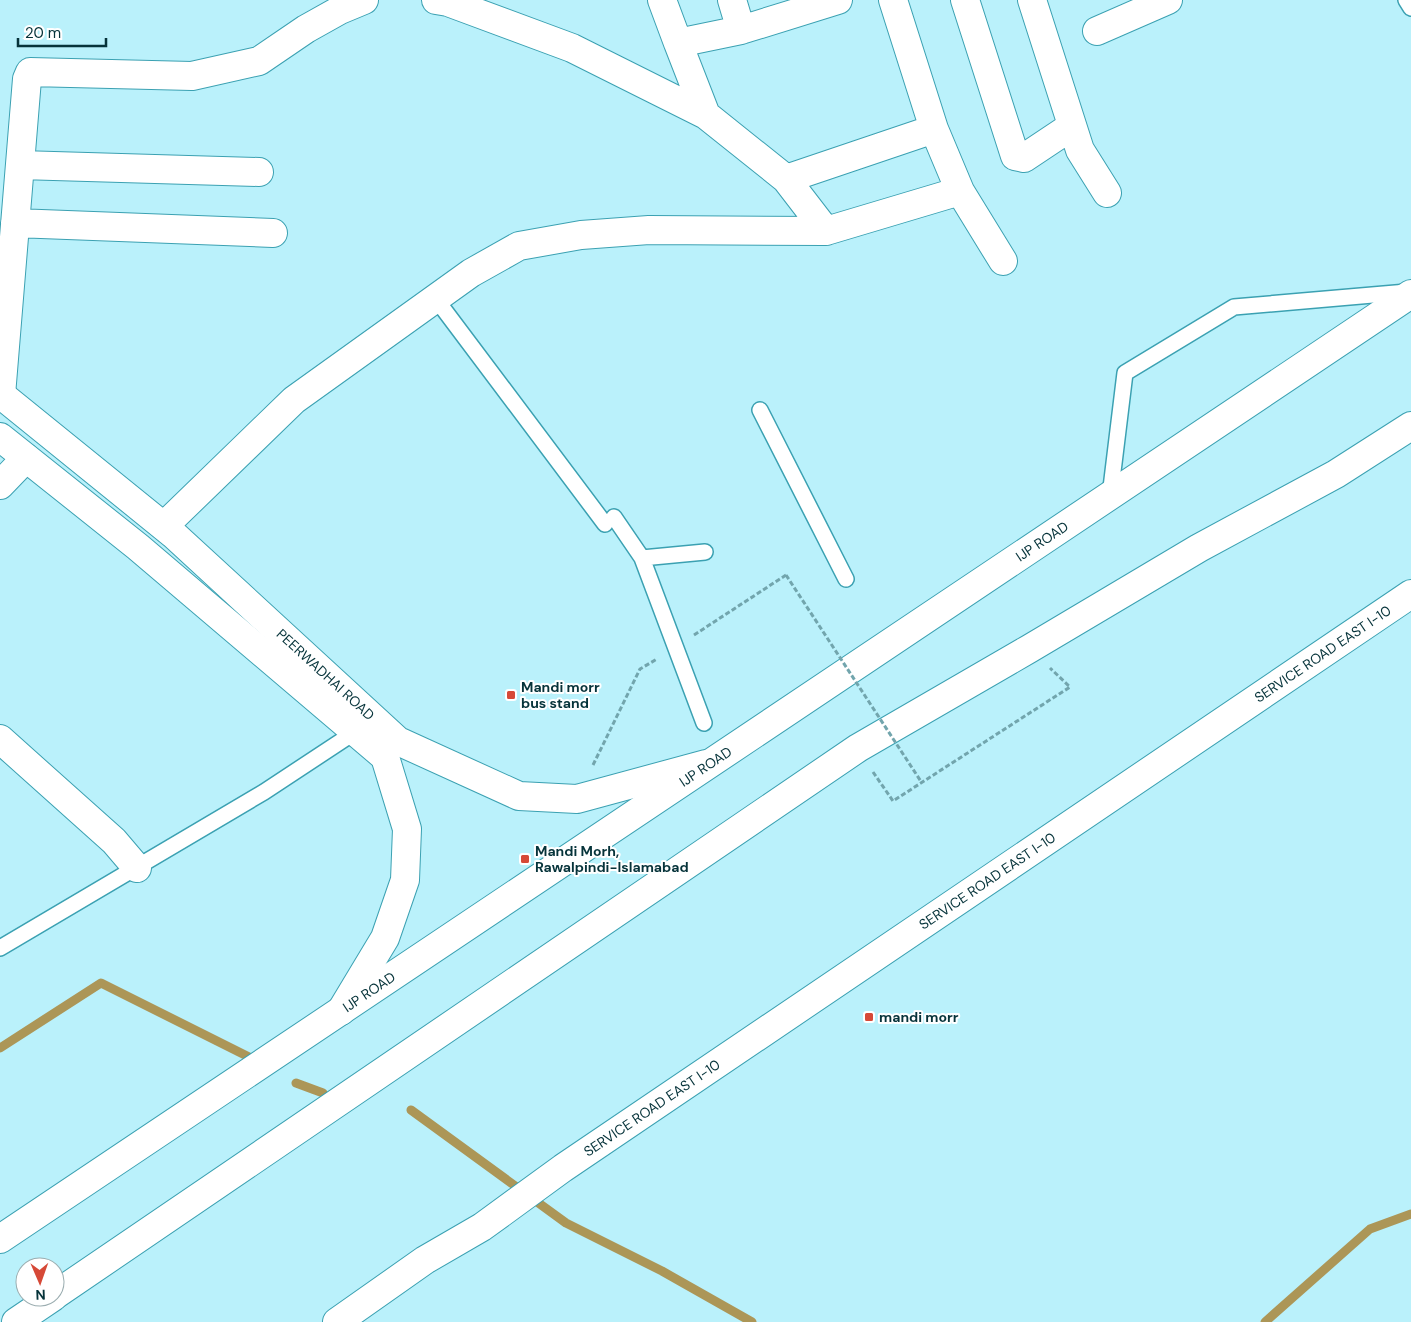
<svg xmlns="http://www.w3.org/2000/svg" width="1411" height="1322" viewBox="0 0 1411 1322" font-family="'DM Sans',sans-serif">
<rect width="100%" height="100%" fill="#baf1fb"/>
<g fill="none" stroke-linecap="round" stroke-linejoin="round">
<path stroke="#ac9657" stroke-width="9" d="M0 1048 101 983 257 1061
M296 1083 323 1093
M411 1110 566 1223 662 1271 752 1322
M1265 1322 1370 1229 1411 1214"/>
<g stroke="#3ba1b2" stroke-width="18">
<path id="service" d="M1406 0 1411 8
M436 299 605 524
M760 410 846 579
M1110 496 1125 373 1234 307 1407 292
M614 517 642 558 704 723
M642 558 705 552
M0 948 264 792 355 732"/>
</g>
<g stroke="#3ba1b2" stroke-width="30">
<path id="minor" d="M662 0 678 43
M893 0 934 129 960 191 1003 261
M965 0 1015 156 1024 158 1072 126
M1032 0 1080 150 1107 193
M741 30 838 0
M1097 31 1168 0
M706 115 678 43 741 30 732 0
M20 165 259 172
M786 179 934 129
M15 223 273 233
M826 231 960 191
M1 395 27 79 30 72 192 76 259 61 306 29 340 10 364 0
M0 485 26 458
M164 526 294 400 471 273 519 246 581 235 649 230 826 231 786 179 706 115 572 48 448 2 436 0
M0 739 114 841 137 868"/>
</g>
<g stroke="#3ba1b2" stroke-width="30">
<g id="tertiary">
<path id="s1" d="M337 1322 425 1260 482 1227 563 1168 1411 594"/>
</g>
</g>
<g stroke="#3ba1b2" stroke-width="30">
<g id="secondary">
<path id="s2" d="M0 394 173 534 398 741 519 796 577 799 706 764"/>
<path d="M0 437 138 547 385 757 407 829 405 880 385 938 341 1011"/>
</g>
</g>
<g stroke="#3ba1b2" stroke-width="30">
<g id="trunk">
<path id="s3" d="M0 1239 1411 294"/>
<path d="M55 1295 858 748 1029 649 1199 548 1336 474 1411 426"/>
<path d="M16 1322 53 1297"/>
</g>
</g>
<path stroke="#72a5ad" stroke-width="3" stroke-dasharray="5 2.5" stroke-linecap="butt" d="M694 635 786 575
M593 765 640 669 657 659
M873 772 893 801 1070 687 1050 668"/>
<use href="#service" stroke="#fff" stroke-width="15"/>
<use href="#minor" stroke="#fff" stroke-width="28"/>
<use href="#tertiary" stroke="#fff" stroke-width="28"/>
<use href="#secondary" stroke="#fff" stroke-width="28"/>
<use href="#trunk" stroke="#fff" stroke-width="28"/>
<path stroke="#72a5ad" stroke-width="3" stroke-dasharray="5 2.5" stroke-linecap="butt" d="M786 575 922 783"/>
</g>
<g fill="#d64937" stroke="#fff" stroke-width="2">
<rect x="506" y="690" width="10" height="10" rx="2.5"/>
<rect x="520" y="854" width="10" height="10" rx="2.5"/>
<rect x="864" y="1012" width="10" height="10" rx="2.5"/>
</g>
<g text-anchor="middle" stroke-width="4" stroke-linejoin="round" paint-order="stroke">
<g font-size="14" fill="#06333a" stroke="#fff">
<text dy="5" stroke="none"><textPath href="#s3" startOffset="1254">IJP ROAD</textPath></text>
<text dy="5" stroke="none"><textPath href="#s1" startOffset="1191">SERVICE ROAD EAST I-10</textPath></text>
<text dy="5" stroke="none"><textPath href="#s2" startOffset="430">PEERWADHAI ROAD</textPath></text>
<text dy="5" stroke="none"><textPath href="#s3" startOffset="849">IJP ROAD</textPath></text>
<text dy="5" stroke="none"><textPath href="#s1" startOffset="786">SERVICE ROAD EAST I-10</textPath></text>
<text dy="5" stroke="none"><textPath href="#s3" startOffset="444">IJP ROAD</textPath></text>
<text dy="5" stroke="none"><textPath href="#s1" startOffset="381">SERVICE ROAD EAST I-10</textPath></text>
</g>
<g font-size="14" font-weight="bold" fill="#06333a" stroke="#fff" text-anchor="start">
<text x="521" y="692">Mandi morr<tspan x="521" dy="16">bus stand</tspan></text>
<text x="535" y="856">Mandi Morh,<tspan x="535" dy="16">Rawalpindi-Islamabad</tspan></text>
<text x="879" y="1022">mandi morr</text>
</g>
</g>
<g transform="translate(40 1282) rotate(178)"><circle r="24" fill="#ffffff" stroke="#9badb0"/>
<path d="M0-4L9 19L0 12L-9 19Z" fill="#d64937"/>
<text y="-8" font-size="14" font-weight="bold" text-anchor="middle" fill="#06333a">N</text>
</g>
<path d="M18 38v8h88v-8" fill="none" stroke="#06333a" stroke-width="2.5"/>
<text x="25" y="38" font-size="15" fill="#06333a" stroke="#ffffff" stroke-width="4" paint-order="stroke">20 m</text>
</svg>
